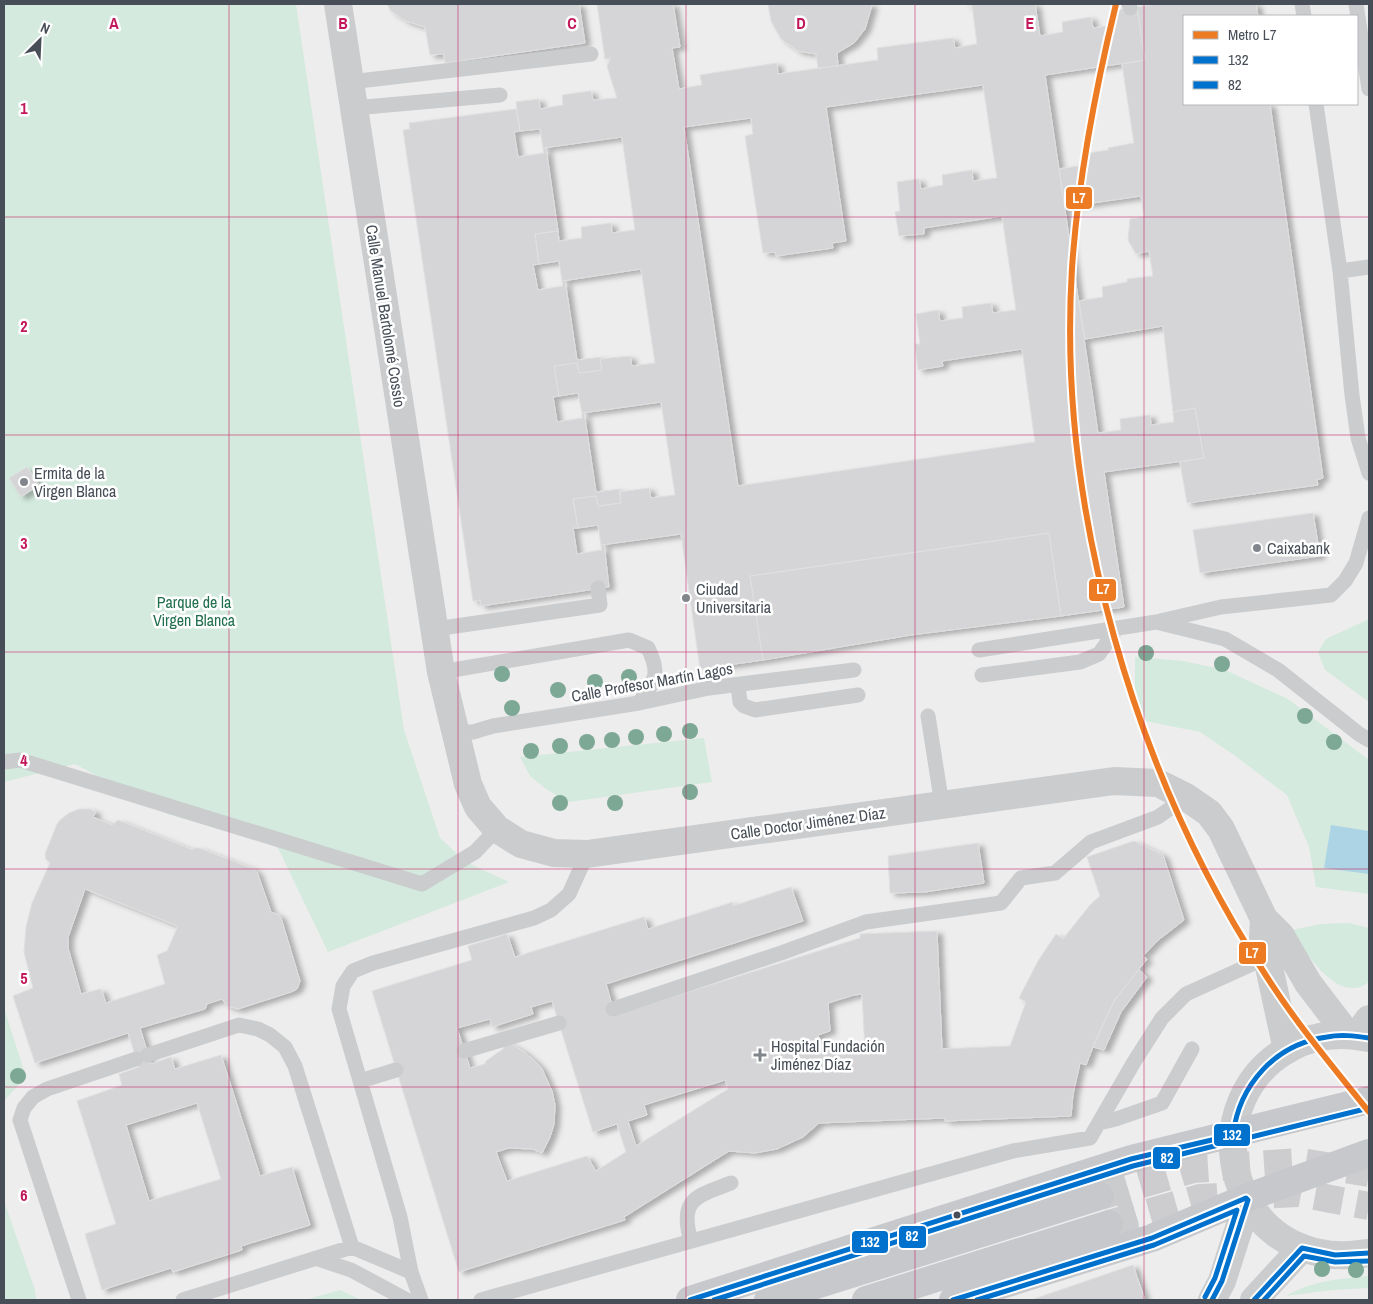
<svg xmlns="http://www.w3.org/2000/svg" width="1373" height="1304" viewBox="0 0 1373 1304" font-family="'Archivo Narrow',sans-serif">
<defs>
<filter id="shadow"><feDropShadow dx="5.5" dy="3" stdDeviation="2.5" flood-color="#0004"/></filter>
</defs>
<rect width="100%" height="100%" fill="#eeeded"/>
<path fill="#d4eade" d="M4 4H296L404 730 440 838 466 862 509 882 328 952 277 846 167 814 75 764 4 782Z
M1369 619V702L1325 670 1318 652 1326 639Z
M1135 657 1183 661 1225 670 1288 699 1369 760V894L1316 887 1309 847 1287 795 1234 755 1200 732 1135 719Z
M704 738 712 782 569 802 546 789 530 776 520 757Z
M1349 923 1369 928V982C1364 985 1360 988 1354 988 1329 990 1303 950 1292 930L1321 924Z
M4 1008 26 1077 4 1101Z
M4 1201 35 1290 36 1300H4Z
M1369 1276V1288L1333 1290 1286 1296C1313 1280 1339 1279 1369 1276Z
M340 1290 361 1300H305Z"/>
<path fill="#add4e4" d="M1331 825 1369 831V874L1324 868Z"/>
<path fill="#d5d5d7" stroke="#dfdfe0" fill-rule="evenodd" filter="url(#shadow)" d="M387 4H579L585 43 445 63 444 54 430 55 425 27 406 21 391 11Z
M597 4H673L680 47 672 48 679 89 702 85 700 75 777 63 778 74 878 60 877 48 953 38 955 48 977 44 972 5H966L965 4H1035L1040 36 1063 32 1062 22 1091 17 1093 28 1116 25 1114 11 1137 7 1145 60 1045 75 1098 433 1121 430 1120 419 1150 415 1151 425 1174 422 1173 412 1195 408 1204 458 1104 472 1124 607 1061 616 1049 533 750 576 763 660 700 669 681 534 601 545 598 525 578 528 573 499 596 496 598 506 621 503 619 492 649 488 651 498 675 495 661 402 582 413 578 393 559 396 554 366 577 363 579 373 602 370 600 359 630 356 632 366 655 363 641 269 562 281 559 261 539 264 535 234 558 231 559 241 582 238 581 227 611 223 612 233 635 230 622 137 543 148 540 129 520 131 516 102 539 99 540 109 563 105 562 95 591 91 593 100 617 98 607 66 611 58 605 59ZM983 85 997 178 973 181 972 170 942 175 943 185 921 189 919 179 897 182 900 211 895 212 899 236 924 234V228L1002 216 1016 310 993 313 991 303 962 307 963 318 940 321 938 310 916 314 920 344H915L918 370 943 366 942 361 1022 349 1035 442 738 486 684 127 751 118 753 134 745 136 763 253 775 252 776 256 833 248 832 243 846 241 826 107Z
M768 4H871L872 5 865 29 854 43 837 53 838 66 818 68 816 54 798 51 781 39 771 21Z
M1158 4H1256L1258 16H1184V104H1270L1323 478 1317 480 1318 485 1187 503 1180 462 1204 458 1195 408 1173 412 1163 326 1085 339 1079 301 1103 297 1102 287 1127 282V279L1153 276 1149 251 1136 254 1128 240 1130 219 1144 217 1141 196 1065 207 1059 169 1084 165 1082 154 1109 150 1108 148 1134 143 1122 64 1145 60 1137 7Z
M516 109 520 131 514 132 518 157 544 153 543 148H546L558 231 535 234 539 264 533 265 538 290 563 286 562 281 565 280 577 360 602 357V359H600L602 370 579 373 577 363 554 366 559 396 553 397 557 422 582 418V413L584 412 596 492 620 489 621 503 598 506 596 496 573 499 578 528H573L577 554 602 550 601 545 604 544 609 587 481 606 480 600 473 601 403 130 410 129 409 123Z
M27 467 39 485 21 497 9 478Z
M1313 513 1320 556 1200 573 1193 530Z
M1049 533 1061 616 911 635 763 660 750 576Z
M79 809H90L96 812 93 817 112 825 118 820 193 850 195 848H199L254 869 257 872 271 912 279 915 281 918 300 981 297 989 291 992 238 1009 227 1006 222 999 207 1004 205 1009 140 1028 151 1064 171 1057 175 1069 221 1055 260 1176 292 1167 310 1225 241 1246 242 1250 173 1272 171 1268 102 1290 85 1234 116 1224 77 1101 122 1085 119 1074 139 1067 128 1033 35 1063 13 996 33 988 24 952 26 927 32 903 50 863 46 859 45 854 57 824 60 820 69 813ZM85 889 178 926 167 951 157 955 165 984 106 1003 101 989 81 994 68 948V937ZM197 1103 221 1179 149 1201 126 1125Z
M1134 841 1163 855 1184 920 1157 941 1143 956 1147 959 1114 1001 1096 1039 1086 1065 1080 1063 1073 1094 1071 1116 945 1121V1118L819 1123 803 1137 777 1149 755 1153 729 1151 624 1217 625 1220 459 1272 372 991 472 960 468 946 507 934 515 957 644 917 648 929 733 902V906L791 887 803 921 606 984 615 1015 860 938V934L937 931 942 1049 1010 1046 1026 1002 1019 998 1038 961 1056 934 1063 939 1090 905 1100 896 1087 857ZM862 994 865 1050 823 1053 818 1035 830 1031 828 1003 854 995ZM552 1001 593 1132 617 1124 626 1152 596 1171 587 1156 507 1181 496 1152 509 1148 533 1149 542 1153 550 1137 554 1124 555 1105 552 1091 542 1069 537 1063 523 1051 505 1041 503 1049 486 1061 485 1064 470 1068 457 1028 490 1019 492 1027 533 1014 531 1007ZM725 1080 728 1089 636 1146 628 1121 647 1115 644 1105Z
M978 843 984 883 925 892 890 893 888 856Z
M1139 969 1147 977 1121 1012 1104 1050 1093 1047 1114 1001Z
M1133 1265 1145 1300H1031Z"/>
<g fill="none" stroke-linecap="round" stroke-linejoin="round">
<path stroke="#cdcdcf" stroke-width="28" stroke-dasharray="28 14" stroke-linecap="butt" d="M1100 1196 1193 1169 1300 1162 1369 1173
M1109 1224 1200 1198 1298 1193 1369 1206"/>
<path stroke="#caccce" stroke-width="15" d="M1129 4 1130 8
M1302 4 1304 16
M1356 4 1369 89
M350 82 591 54
M1316 104 1340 271 1369 267
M354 108 500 95
M1340 271 1352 395 1358 438 1369 473
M1160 621 1221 607 1331 595 1345 581 1356 563 1369 518
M435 629 600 605 598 588
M979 650 1156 622 1225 639 1278 670 1359 734 1369 740
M441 672 629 640 648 648C661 675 655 680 639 703
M982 675 1080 662 1099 654 1116 630
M738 685 740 702 744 706 755 710 858 695
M928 716 942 805
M457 732H473L493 726 639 703 709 688 854 670
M4 762 20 760 422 884 475 852 497 829
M613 1009 781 953 866 922 1001 903 1021 878 1055 873 1091 842 1158 817 1186 797
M464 1051 559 1023
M148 1055 239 1025 258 1029 270 1035 285 1047 295 1066 352 1247
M360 1081 396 1070
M1099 1123 1116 1119 1162 1103 1192 1049
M1104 1168 1117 1178 1131 1224 1129 1236 1120 1247
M691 1241C678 1198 698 1196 731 1183
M318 1259 351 1270 407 1300
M79 1300 20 1120 24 1108 33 1097 47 1089 136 1059
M183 1300 352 1247 411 1272
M421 1300 411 1272 400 1217 339 1009 343 986 353 971 373 963 534 918 551 910 569 894 587 854
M481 1300 1013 1151 1090 1138 1134 1062 1162 1018 1186 994 1261 960 1270 967"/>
<path stroke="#caccce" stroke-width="28" d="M338 4 441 672 468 784 478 807 497 829 521 844 554 853 587 854 1114 781 1158 783 1186 797 1209 813 1221 829 1264 919 1281 936 1308 983 1347 1034
M1264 919 1263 939 1287 1050
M1357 1035 1369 1019
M1212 1300 1222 1281 1248 1200
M1254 1300 1302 1248"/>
<path stroke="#caccce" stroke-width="28" d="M1369 1038C1341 1032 1314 1034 1288 1049 1201 1099 1221 1233 1320 1253 1337 1257 1353 1255 1369 1253"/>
<path stroke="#c6c8cb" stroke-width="28" d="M690 1300 1131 1159 1369 1100
M768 1300 1100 1196
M866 1300 1109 1224
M953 1300 1152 1238 1246 1198 1369 1153"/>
<g stroke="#fff" stroke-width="9">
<path id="bus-1" d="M690 1300 1131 1159 1233 1135C1239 1085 1275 1044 1327 1037 1341 1034 1355 1036 1369 1038
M953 1300 1152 1238 1246 1198 1248 1200 1222 1281 1212 1300
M1254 1300 1302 1248 1335 1255 1369 1253"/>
</g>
<g stroke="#fff" stroke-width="9">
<path id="bus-2" d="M714 1300 1133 1166 1369 1108
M977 1300 1154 1245 1237 1210 1215 1278 1205 1297
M1264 1300 1304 1256 1335 1262 1369 1261"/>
</g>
<use href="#bus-1" stroke="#0072ce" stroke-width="5"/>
<use href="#bus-2" stroke="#0072ce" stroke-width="5"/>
<g stroke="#fff" stroke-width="10">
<path id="metro-1" d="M1116 4C1095 91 1078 179 1072 268 1057 508 1134 773 1265 974 1296 1023 1333 1067 1369 1112"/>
</g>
<use href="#metro-1" stroke="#ed7b24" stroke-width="6"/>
</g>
<g fill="#7da896">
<circle cx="1146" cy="653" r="8"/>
<circle cx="1222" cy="664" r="8"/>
<circle cx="502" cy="674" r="8"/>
<circle cx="629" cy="677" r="8"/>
<circle cx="595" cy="682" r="8"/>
<circle cx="558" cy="690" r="8"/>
<circle cx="512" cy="708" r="8"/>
<circle cx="1305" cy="716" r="8"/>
<circle cx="690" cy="731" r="8"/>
<circle cx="664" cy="734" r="8"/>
<circle cx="636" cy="737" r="8"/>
<circle cx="612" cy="740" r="8"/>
<circle cx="587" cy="742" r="8"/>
<circle cx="1334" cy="742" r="8"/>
<circle cx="560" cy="746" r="8"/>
<circle cx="531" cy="751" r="8"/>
<circle cx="690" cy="792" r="8"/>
<circle cx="560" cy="803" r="8"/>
<circle cx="615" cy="803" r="8"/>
<circle cx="18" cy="1076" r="8"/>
<circle cx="1322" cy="1269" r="8"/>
<circle cx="1356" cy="1270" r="8"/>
</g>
<path fill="none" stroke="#c2185b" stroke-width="1" stroke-opacity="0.55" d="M229 4V1300M458 4V1300M686 4V1300M915 4V1300M1144 4V1300M4 217H1369M4 435H1369M4 652H1369M4 869H1369M4 1087H1369"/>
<g fill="#81868c" stroke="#fff" stroke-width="2">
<circle cx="24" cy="482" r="5"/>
<circle cx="1257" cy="548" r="5"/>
<circle cx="686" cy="598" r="5"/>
<path d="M757.5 1047.5h5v5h5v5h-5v5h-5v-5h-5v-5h5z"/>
</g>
<circle fill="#474e57" stroke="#fff" stroke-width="2" cx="957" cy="1215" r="4.5"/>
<g text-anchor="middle" stroke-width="5" stroke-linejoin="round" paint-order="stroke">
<g font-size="16" fill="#474e57" stroke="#fff">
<text transform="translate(386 316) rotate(81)" y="6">Calle Manuel Bartolomé Cossío</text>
<text transform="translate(652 682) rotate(-10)" y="6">Calle Profesor Martín Lagos</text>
<text transform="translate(808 823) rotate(-8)" y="6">Calle Doctor Jiménez Díaz</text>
</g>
<g font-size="16" fill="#474e57" stroke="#fff" text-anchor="start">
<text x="34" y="479">Ermita de la<tspan x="34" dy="18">Virgen Blanca</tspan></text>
<text x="1267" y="554">Caixabank</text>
<text x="696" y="595">Ciudad<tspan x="696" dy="18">Universitaria</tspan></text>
<text x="771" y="1052">Hospital Fundación<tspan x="771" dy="18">Jiménez Díaz</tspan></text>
</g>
<g font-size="16" fill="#216f4e" stroke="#fff">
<text x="194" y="608">Parque de la<tspan x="194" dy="18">Virgen Blanca</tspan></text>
</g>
</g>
<g font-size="16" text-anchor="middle" font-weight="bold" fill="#c2185b" stroke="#fff" stroke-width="5" stroke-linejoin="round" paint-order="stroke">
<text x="114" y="29">A</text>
<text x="343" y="29">B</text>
<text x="572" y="29">C</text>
<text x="801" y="29">D</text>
<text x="1030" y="29">E</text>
<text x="24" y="114">1</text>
<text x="24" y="332">2</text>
<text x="24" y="549">3</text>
<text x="24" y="766">4</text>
<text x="24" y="984">5</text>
<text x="24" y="1201">6</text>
</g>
<g stroke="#fff" stroke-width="2">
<rect x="1065" y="186" width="28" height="24" rx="5" fill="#ed7b24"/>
<rect x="1088" y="578" width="29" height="24" rx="5" fill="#ed7b24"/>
<rect x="1238" y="941" width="29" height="24" rx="5" fill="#ed7b24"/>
<rect x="1213" y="1123" width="38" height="24" rx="5" fill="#0072ce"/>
<rect x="1152" y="1146" width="29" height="24" rx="5" fill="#0072ce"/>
<rect x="898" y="1225" width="29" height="24" rx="5" fill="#0072ce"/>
<rect x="851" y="1230" width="38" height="24" rx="5" fill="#0072ce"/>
</g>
<g font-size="14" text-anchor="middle" font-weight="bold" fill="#fff">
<text x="1079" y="203">L7</text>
<text x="1103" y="594">L7</text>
<text x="1252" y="958">L7</text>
<text x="1232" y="1140">132</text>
<text x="1167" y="1163">82</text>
<text x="912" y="1241">82</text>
<text x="870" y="1247">132</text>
</g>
<rect width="1373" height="1304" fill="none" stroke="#474e57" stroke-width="10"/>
<rect x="1183" y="15" width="175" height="90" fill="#ffffff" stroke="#b5b8bc"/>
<rect x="1193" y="31" width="25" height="8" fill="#ed7b24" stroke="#b5b8bc"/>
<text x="1228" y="40" font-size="15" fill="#474e57">Metro L7</text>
<rect x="1193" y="56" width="25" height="8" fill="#0072ce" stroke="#b5b8bc"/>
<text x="1228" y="65" font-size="15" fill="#474e57">132</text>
<rect x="1193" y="81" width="25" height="8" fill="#0072ce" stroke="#b5b8bc"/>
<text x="1228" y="90" font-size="15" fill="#474e57">82</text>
<g transform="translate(40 40) rotate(24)" stroke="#ffffff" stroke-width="4" paint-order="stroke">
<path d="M0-4L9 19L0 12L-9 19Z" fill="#474e57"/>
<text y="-8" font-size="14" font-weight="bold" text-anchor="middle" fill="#474e57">N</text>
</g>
</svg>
